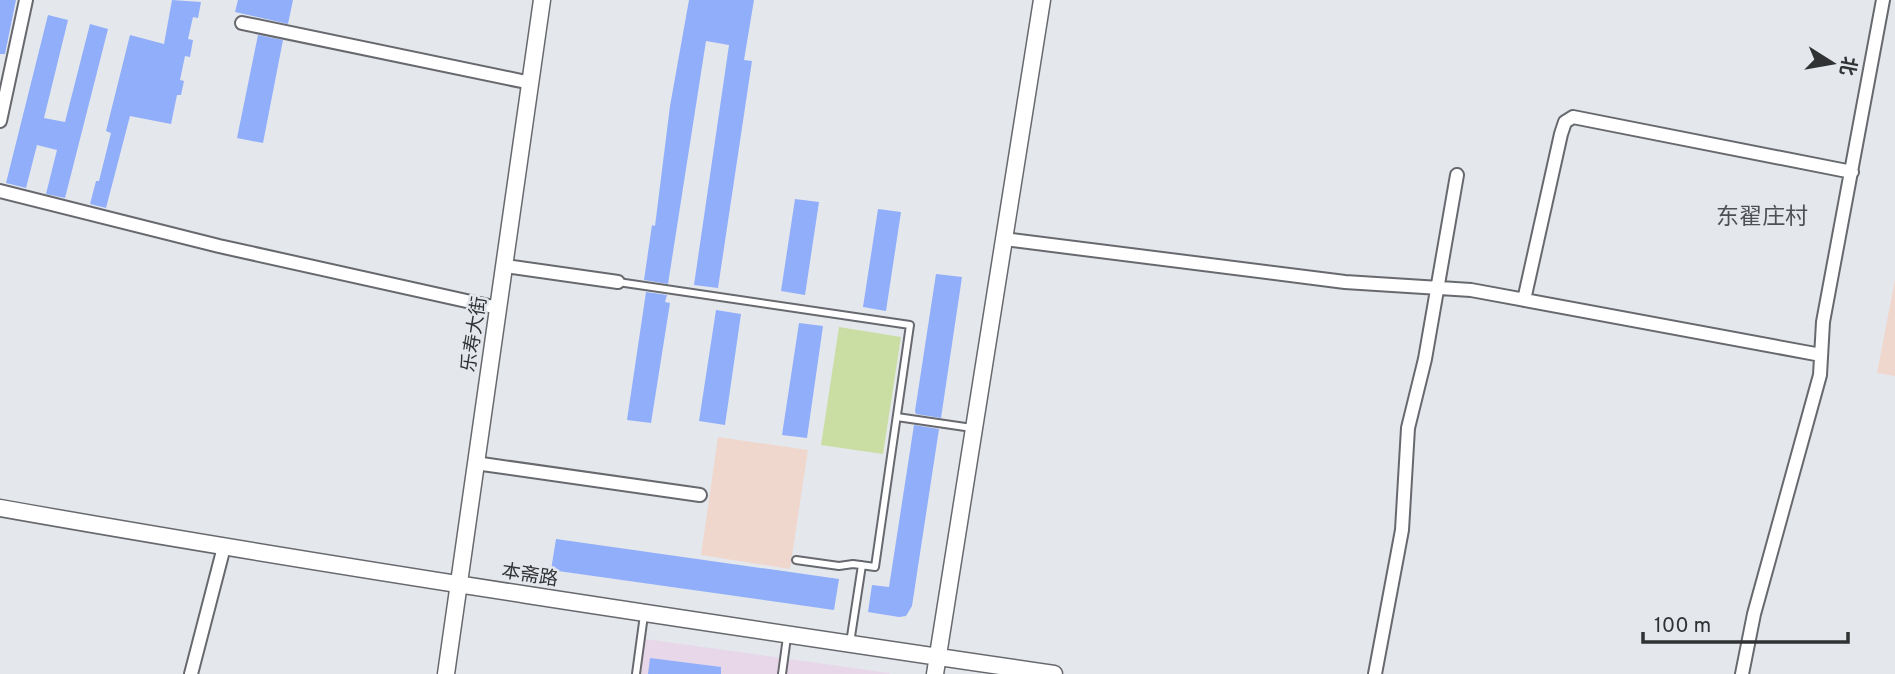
<svg xmlns="http://www.w3.org/2000/svg" width="1895" height="674" viewBox="0 0 1895 674" font-family="Overpass,'Noto Sans SC',sans-serif">
<rect width="100%" height="100%" fill="#e4e7ec"/>
<path fill="#e7d7e9" d="M638 638 889 673 890 674H633Z"/>
<path fill="#f0d7ce" d="M1895 279V376L1877 373Z
M718 437 808 450 790 569 701 555Z"/>
<path fill="#cadea3" d="M839 327 901 337 883 454 821 445Z"/>
<path fill="#91aefa" d="M0 0H16L5 54H0Z
M172 0 201 2 198 18 193 17 188 39 193 40 190 57 185 56 180 80 184 81 181 95H177L171 124 130 116 106 208 90 204 96 181H99L111 133 106 131 130 35 164 44Z
M238 0H293L288 24 235 12Z
M689 0H754L744 60 752 61 718 288 694 285 729 45 706 41 668 284 644 280 652 225 655 226 670 106Z
M48 15 68 20 44 118 65 122 90 24 108 29 65 198 46 194 57 150 37 145 26 188 6 183Z
M258 35 283 40 263 143 237 138Z
M795 199 819 202 805 295 781 291Z
M878 209 901 212 886 311 863 307Z
M936 274 962 277 941 418 916 414 915 411Z
M646 292 667 295 665 302 670 303 651 423 627 420Z
M716 310 741 314 725 425 699 421Z
M799 323 823 326 807 438 782 435Z
M914 425 939 429 912 606 906 616 899 617 868 612 872 585 889 587Z
M556 539 839 579 834 610 551 570Z
M650 658 721 667V674H648Z"/>
<g fill="none" stroke-linecap="round" stroke-linejoin="round">
<g stroke="#67696e" stroke-width="10">
<path id="lane" d="M618 282 910 325 875 567 853 564 839 566 796 560
M897 417 972 428
M850 643 862 565
M636 674 644 615
M782 674 787 637"/>
</g>
<g stroke="#67696e" stroke-width="16">
<path id="street" d="M242 23 531 83
M0 121 26 0
M0 191 219 246 498 308
M1004 239 1345 282 1471 290 1821 355
M505 266 618 282
M1524 300 1561 134 1565 122 1573 117 1852 172
M475 463 700 495
M191 674 224 547
M1375 674 1402 530 1408 428 1425 359 1457 175
M1742 674 1754 614 1820 375 1823 322 1883 0"/>
</g>
<g stroke="#67696e" stroke-width="19">
<path id="secondary" d="M0 508C350 570 702 622 1054 674
M446 674 542 0
M935 674 1042 0"/>
</g>
<use href="#lane" stroke="#fff" stroke-width="6"/>
<use href="#street" stroke="#fff" stroke-width="12"/>
<use href="#secondary" stroke="#fff" stroke-width="16"/>
</g>
<g text-anchor="middle" stroke-width="5" stroke-linejoin="round" paint-order="stroke">
<g font-size="19" fill="#313234" stroke="#e4e7ec">
<text transform="translate(473 334) rotate(-81)" y="7">乐寿大街</text>
<text transform="translate(530 574) rotate(9)" y="7">本斋路</text>
</g>
<g font-size="23" fill="#4e5054" stroke="#e4e7ec">
<text x="1762" y="224">东翟庄村</text>
</g>
</g>
<g transform="translate(1832 63) rotate(101)" stroke="#e4e7ec" stroke-width="5" paint-order="stroke">
<path d="M0-5L12 26L0 18L-12 26Z" fill="#313234"/>
<text y="-10" font-size="19" font-weight="bold" text-anchor="middle" fill="#313234">北</text>
</g>
<path d="M1643 632v10h205v-10" fill="none" stroke="#313234" stroke-width="3.5"/>
<text x="1654" y="632" font-size="21" fill="#313234" stroke="#e4e7ec" stroke-width="5" paint-order="stroke">100 m</text>
</svg>
